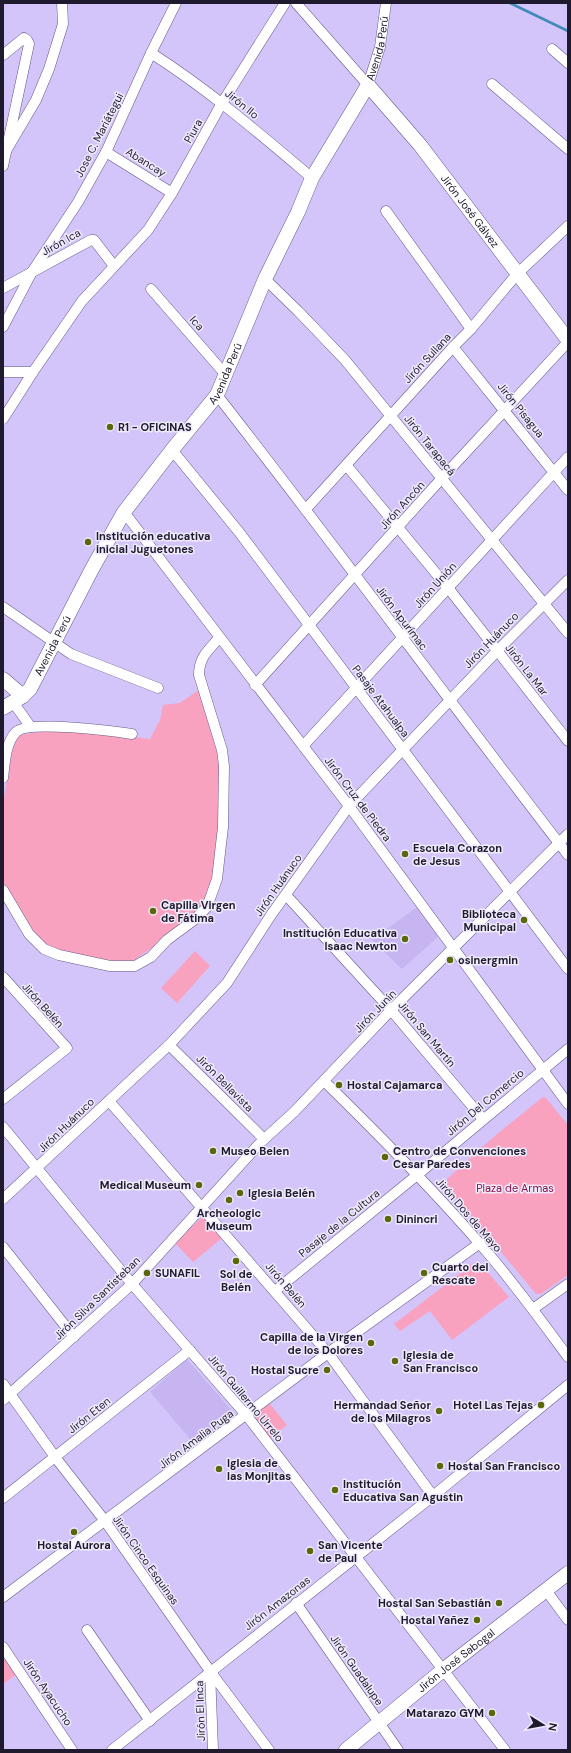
<svg xmlns="http://www.w3.org/2000/svg" width="571" height="1753" viewBox="0 0 571 1753" font-family="'DM Sans',sans-serif">
<rect width="100%" height="100%" fill="#d3c4fa"/>
<path fill="#c7b5f2" d="M417 907 438 937 402 969 372 940Z
M187 1359 238 1418 198 1448 150 1392Z"/>
<path fill="#f9a2c0" d="M200 689 220 765 219 821 214 879 204 904 189 919 153 947 130 963 99 961 54 949 43 942 32 932 7 891 3 880V803L13 746 20 735C63 727 107 734 150 739L160 720 163 705 180 703Z
M195 951 210 966 177 1003 161 988Z
M543 1097 546 1098 568 1125V1275L541 1294H536L447 1187V1179L497 1134Z
M203 1216 222 1238 193 1262 175 1243Z
M475 1262H479L509 1297 452 1340 430 1311 400 1331 394 1324Z
M269 1403 287 1425 270 1439 253 1415Z
M3 1651 18 1673 3 1684Z"/>
<g fill="none" stroke-linecap="round" stroke-linejoin="round">
<path stroke="#448ab9" stroke-width="2.5" d="M510 3 568 31"/>
<g stroke="#685989" stroke-width="11">
<g id="street">
<path d="M296 3 368 85"/>
<path d="M552 49 568 63"/>
<path d="M151 53C209 90 260 134 312 178"/>
<path d="M3 55 24 38 27 40 29 44 3 166"/>
<path d="M492 84 568 149"/>
<path id="s1" d="M368 85 380 47 386 3"/>
<path d="M106 152 172 193"/>
<path d="M3 156 36 100 49 69 63 24 62 3"/>
<path d="M386 211 471 329"/>
<path d="M265 279 298 311 345 360 568 633"/>
<path d="M3 288 91 240H94L114 266"/>
<path d="M151 289 225 374"/>
<path d="M3 327 32 272 78 202 106 152 151 53 176 3"/>
<path d="M453 347 568 490"/>
<path d="M3 372H33"/>
<path d="M217 395C336 547 450 702 568 855"/>
<path d="M3 419 33 372 82 301 148 230 172 193 222 103 285 3"/>
<path d="M172 450 239 532 568 969"/>
<path d="M347 466 449 589 568 741"/>
<path d="M306 509 453 347 471 329 517 274 568 226"/>
<path d="M124 512 349 806 568 1104"/>
<path d="M3 607 71 654 158 688"/>
<path d="M255 685 442 478 568 342"/>
<path d="M13 702 30 726"/>
<path d="M303 746 568 457"/>
<path d="M3 778C5 763 5 744 16 732 28 720 113 731 132 734"/>
<path d="M3 890 29 934 44 949 59 955 110 966H135L151 957 167 940 194 920 207 907 217 879 223 827 224 766 222 750 199 675C199 657 208 651 219 638"/>
<path d="M286 895 391 1010 483 1119"/>
<path d="M3 977 67 1048 3 1099"/>
<path d="M169 1045 264 1139"/>
<path d="M324 1081C378 1134 431 1187 480 1244 512 1280 540 1319 568 1357"/>
<path d="M109 1101 328 1353 433 1496"/>
<path d="M3 1127 132 1284 247 1416 505 1750"/>
<path d="M3 1199 169 1045 227 983 271 915 349 806 497 651 568 580"/>
<path d="M3 1247 74 1337"/>
<path d="M275 1291 422 1171 568 1049"/>
<path d="M533 1309 568 1284"/>
<path d="M3 1384 55 1457 105 1521 210 1671 269 1750"/>
<path d="M3 1400 132 1284 261 1142 294 1112 391 1010 568 834"/>
<path d="M3 1498 190 1350"/>
<path d="M545 1589 568 1620"/>
<path d="M3 1597 328 1353 480 1243"/>
<path d="M296 1603 398 1750"/>
<path d="M87 1630 150 1721"/>
<path d="M3 1647 72 1750"/>
<path d="M210 1671 213 1750"/>
<path d="M112 1750 433 1496 568 1385"/>
</g>
</g>
<g stroke="#685989" stroke-width="15">
<g id="secondary">
<path d="M3 679 23 696"/>
<path id="s2" d="M3 708 23 696 30 689 92 569 124 512 172 450 217 395 265 279 298 212 312 178 368 85 420 145 568 340"/>
<path id="s3" d="M346 1750 443 1670 568 1573"/>
</g>
</g>
<use href="#street" stroke="#fff" stroke-width="10"/>
<use href="#secondary" stroke="#fff" stroke-width="14"/>
</g>
<g fill="#5b670b" stroke="#f0ebfc" stroke-width="1.5">
<circle cx="110" cy="427" r="4"/>
<circle cx="88" cy="542" r="4"/>
<circle cx="405" cy="854" r="4"/>
<circle cx="153" cy="911" r="4"/>
<circle cx="524" cy="920" r="4"/>
<circle cx="405" cy="939" r="4"/>
<circle cx="450" cy="960" r="4"/>
<circle cx="339" cy="1085" r="4"/>
<circle cx="213" cy="1151" r="4"/>
<circle cx="385" cy="1157" r="4"/>
<circle cx="199" cy="1185" r="4"/>
<circle cx="240" cy="1193" r="4"/>
<circle cx="229" cy="1200" r="4"/>
<circle cx="388" cy="1219" r="4"/>
<circle cx="236" cy="1261" r="4"/>
<circle cx="147" cy="1273" r="4"/>
<circle cx="424" cy="1273" r="4"/>
<circle cx="371" cy="1343" r="4"/>
<circle cx="395" cy="1361" r="4"/>
<circle cx="327" cy="1370" r="4"/>
<circle cx="541" cy="1405" r="4"/>
<circle cx="439" cy="1411" r="4"/>
<circle cx="440" cy="1466" r="4"/>
<circle cx="219" cy="1469" r="4"/>
<circle cx="335" cy="1490" r="4"/>
<circle cx="74" cy="1532" r="4"/>
<circle cx="310" cy="1551" r="4"/>
<circle cx="499" cy="1603" r="4"/>
<circle cx="477" cy="1620" r="4"/>
<circle cx="492" cy="1713" r="4"/>
</g>
<g text-anchor="middle" stroke-width="3" stroke-linejoin="round" paint-order="stroke">
<g font-size="11" fill="#201a2e" stroke="#f0ebfc">
<text dy="4" stroke="none"><textPath href="#s1" startOffset="38">Avenida Perú</textPath></text>
<text transform="translate(242 104) rotate(39)" y="4">Jirón Ilo</text>
<text transform="translate(193 131) rotate(-61)" y="4">Piura</text>
<text transform="translate(99 135) rotate(-63)" y="4">Jose C. Mariátegui</text>
<text transform="translate(146 162) rotate(32)" y="4">Abancay</text>
<text dy="4" stroke="none"><textPath href="#s2" startOffset="891">Jirón José Gálvez</textPath></text>
<text transform="translate(61 242) rotate(-29)" y="4">Jirón Ica</text>
<text transform="translate(197 323) rotate(49)" y="4">Ica</text>
<text transform="translate(427 358) rotate(-47)" y="4">Jirón Sullana</text>
<text dy="4" stroke="none"><textPath href="#s2" startOffset="406">Avenida Perú</textPath></text>
<text transform="translate(521 410) rotate(51)" y="4">Jirón Pisagua</text>
<text transform="translate(430 445) rotate(51)" y="4">Jirón Tarapacá</text>
<text transform="translate(402 505) rotate(-48)" y="4">Jirón Ancón</text>
<text transform="translate(435 585) rotate(-48)" y="4">Jirón Unión</text>
<text transform="translate(402 618) rotate(53)" y="4">Jirón Apurímac</text>
<text transform="translate(491 640) rotate(-46)" y="4">Jirón Huánuco</text>
<text dy="4" stroke="none"><textPath href="#s2" startOffset="82">Avenida Perú</textPath></text>
<text transform="translate(527 670) rotate(52)" y="4">Jirón La Mar</text>
<text transform="translate(381 701) rotate(53)" y="4">Pasaje Atahualpa</text>
<text transform="translate(358 799) rotate(53)" y="4">Jirón Cruz de Piedra</text>
<text transform="translate(278 885) rotate(-55)" y="4">Jirón Huánuco</text>
<text transform="translate(43 1005) rotate(48)" y="4">Jirón Belén</text>
<text transform="translate(375 1011) rotate(-46)" y="4">Jirón Junín</text>
<text transform="translate(427 1034) rotate(50)" y="4">Jirón San Martín</text>
<text transform="translate(225 1083) rotate(45)" y="4">Jirón Bellavista</text>
<text transform="translate(485 1102) rotate(-40)" y="4">Jirón Del Comercio</text>
<text transform="translate(66 1125) rotate(-44)" y="4">Jirón Huánuco</text>
<text transform="translate(469 1215) rotate(49)" y="4">Jirón Dos de Mayo</text>
<text transform="translate(339 1223) rotate(-39)" y="4">Pasaje de la Cultura</text>
<text transform="translate(286 1285) rotate(49)" y="4">Jirón Belén</text>
<text transform="translate(97 1298) rotate(-44)" y="4">Jirón Silva Santisteban</text>
<text transform="translate(246 1398) rotate(50)" y="4">Jirón Guillermo Urrelo</text>
<text transform="translate(89 1415) rotate(-39)" y="4">Jirón Eten</text>
<text transform="translate(196 1439) rotate(-37)" y="4">Jirón Amalia Puga</text>
<text transform="translate(146 1560) rotate(55)" y="4">Jirón Cinco Esquinas</text>
<text transform="translate(277 1603) rotate(-38)" y="4">Jirón Amazonas</text>
<text dy="4" stroke="none"><textPath href="#s3" startOffset="142">Jirón José Sabogal</textPath></text>
<text transform="translate(357 1670) rotate(55)" y="4">Jirón Guadalupe</text>
<text transform="translate(48 1692) rotate(56)" y="4">Jirón Ayacucho</text>
<text transform="translate(200 1711) rotate(-92)" y="4">Jirón El Inca</text>
</g>
<g font-size="11" font-weight="bold" fill="#201a2e" stroke="#f0ebfc" text-anchor="start">
<text x="118" y="431">R1 - OFICINAS</text>
<text x="96" y="540">Institución educativa<tspan x="96" dy="13">inicial Juguetones</tspan></text>
<text x="413" y="852">Escuela Corazon<tspan x="413" dy="13">de Jesus</tspan></text>
<text x="161" y="909">Capilla Virgen<tspan x="161" dy="13">de Fátima</tspan></text>
<text x="516" y="918" text-anchor="end">Biblioteca<tspan x="516" dy="13">Municipal</tspan></text>
<text x="397" y="937" text-anchor="end">Institución Educativa<tspan x="397" dy="13">Isaac Newton</tspan></text>
<text x="458" y="964">osinergmin</text>
<text x="347" y="1089">Hostal Cajamarca</text>
<text x="221" y="1155">Museo Belen</text>
<text x="393" y="1155">Centro de Convenciones<tspan x="393" dy="13">Cesar Paredes</tspan></text>
<text x="191" y="1189" text-anchor="end">Medical Museum</text>
<text x="248" y="1197">Iglesia Belén</text>
<text x="229" y="1217" text-anchor="middle">Archeologic<tspan x="229" dy="13">Museum</tspan></text>
<text x="396" y="1223">Dinincri</text>
<text x="432" y="1271">Cuarto del<tspan x="432" dy="13">Rescate</tspan></text>
<text x="155" y="1277">SUNAFIL</text>
<text x="236" y="1278" text-anchor="middle">Sol de<tspan x="236" dy="13">Belén</tspan></text>
<text x="363" y="1341" text-anchor="end">Capilla de la Virgen<tspan x="363" dy="13">de los Dolores</tspan></text>
<text x="403" y="1359">Iglesia de<tspan x="403" dy="13">San Francisco</tspan></text>
<text x="319" y="1374" text-anchor="end">Hostal Sucre</text>
<text x="431" y="1409" text-anchor="end">Hermandad Señor<tspan x="431" dy="13">de los Milagros</tspan></text>
<text x="533" y="1409" text-anchor="end">Hotel Las Tejas</text>
<text x="227" y="1467">Iglesia de<tspan x="227" dy="13">las Monjitas</tspan></text>
<text x="448" y="1470">Hostal San Francisco</text>
<text x="343" y="1488">Institución<tspan x="343" dy="13">Educativa San Agustin</tspan></text>
<text x="74" y="1549" text-anchor="middle">Hostal Aurora</text>
<text x="318" y="1549">San Vicente<tspan x="318" dy="13">de Paul</tspan></text>
<text x="491" y="1607" text-anchor="end">Hostal San Sebastián</text>
<text x="469" y="1624" text-anchor="end">Hostal Yañez</text>
<text x="484" y="1717" text-anchor="end">Matarazo GYM</text>
</g>
<g font-size="11" fill="#86174c" stroke="#f0ebfc">
<text x="515" y="1192">Plaza de Armas</text>
</g>
</g>
<rect width="571" height="1753" fill="none" stroke="#201a2e" stroke-width="8"/>
<g transform="translate(543 1725) rotate(101)" stroke="#f0ebfc" stroke-width="3" paint-order="stroke">
<path d="M0-3L7 15L0 10L-7 15Z" fill="#201a2e"/>
<text y="-6" font-size="11" font-weight="bold" text-anchor="middle" fill="#201a2e">N</text>
</g>
</svg>
